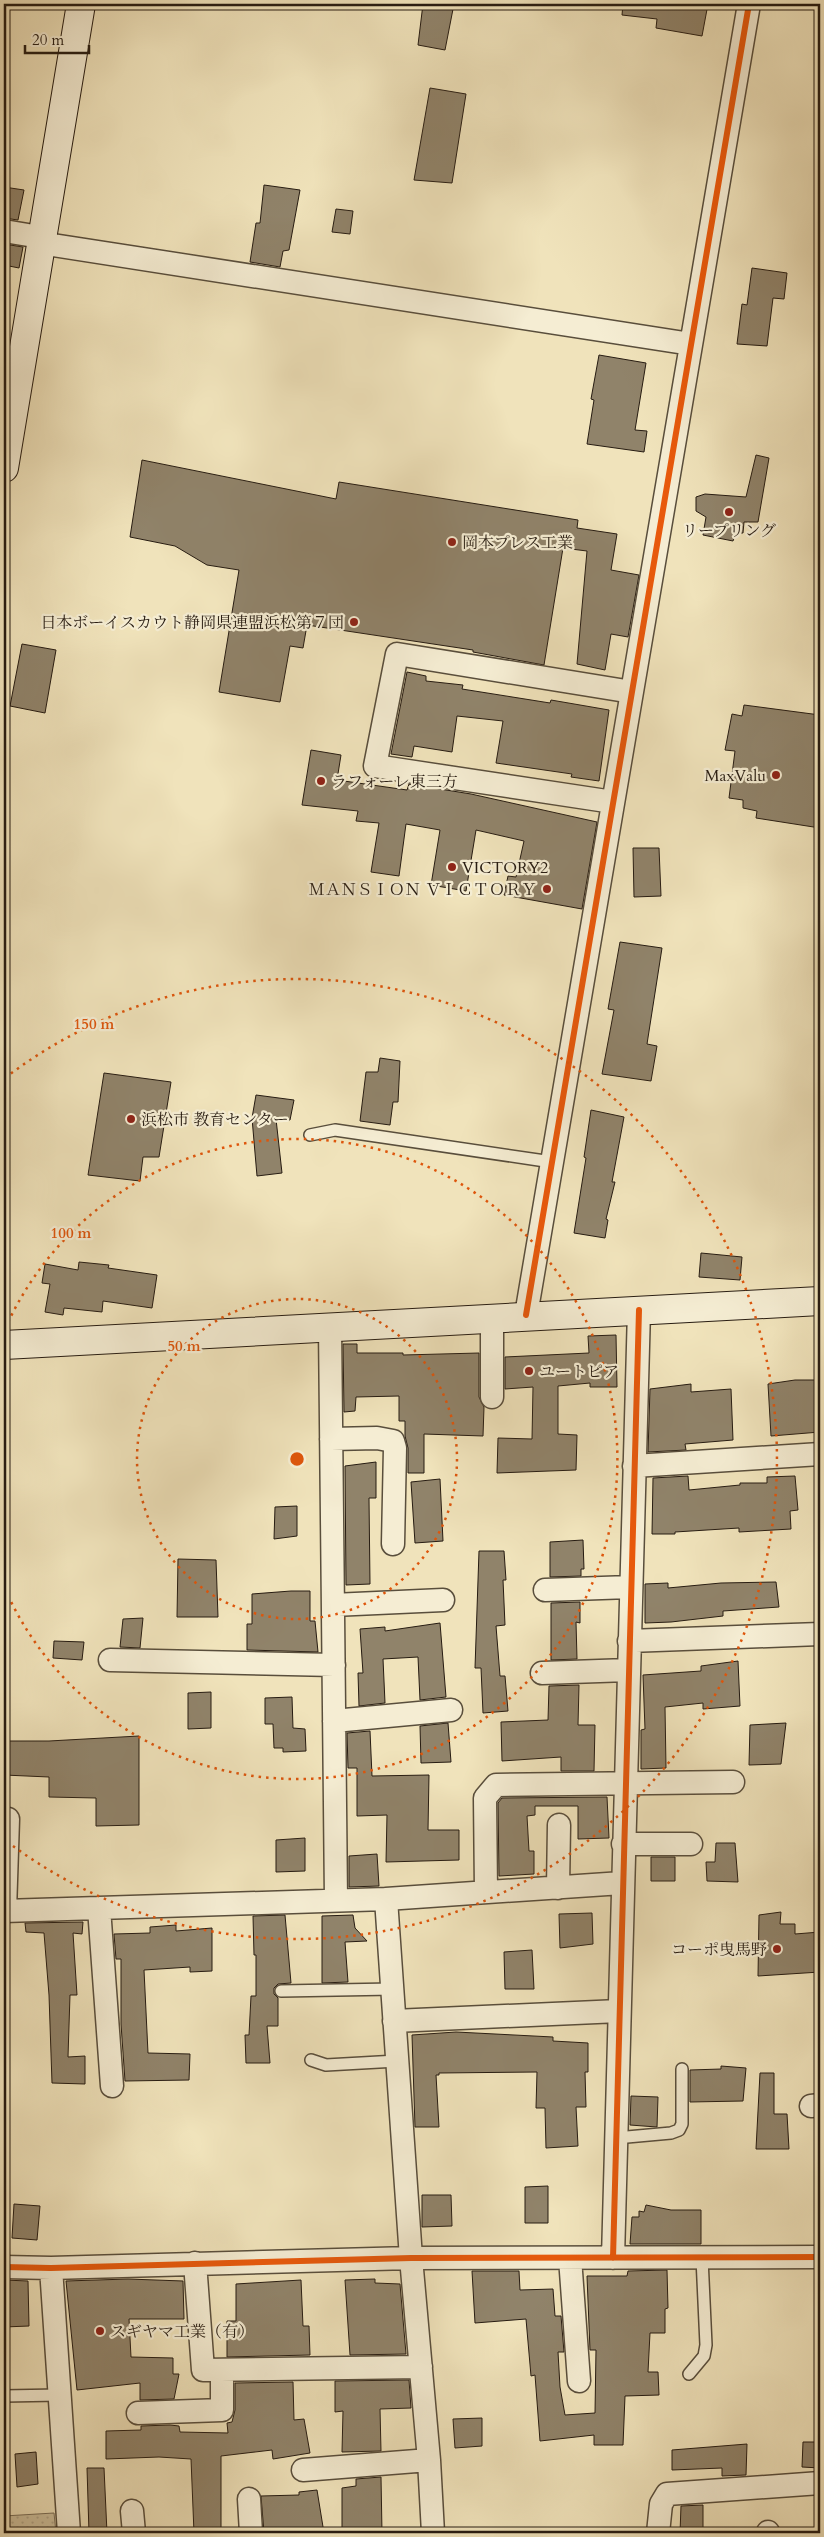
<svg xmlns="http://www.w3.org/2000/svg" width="824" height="2537" viewBox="0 0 824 2537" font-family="Cardo,'Noto Serif JP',serif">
<defs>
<pattern id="grass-dots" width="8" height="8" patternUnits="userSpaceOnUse" patternTransform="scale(1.25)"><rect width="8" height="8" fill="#cec19e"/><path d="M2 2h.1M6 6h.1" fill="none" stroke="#b1a587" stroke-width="1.8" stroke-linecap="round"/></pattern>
</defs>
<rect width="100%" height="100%" fill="#f0e3bb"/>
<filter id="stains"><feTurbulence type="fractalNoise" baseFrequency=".004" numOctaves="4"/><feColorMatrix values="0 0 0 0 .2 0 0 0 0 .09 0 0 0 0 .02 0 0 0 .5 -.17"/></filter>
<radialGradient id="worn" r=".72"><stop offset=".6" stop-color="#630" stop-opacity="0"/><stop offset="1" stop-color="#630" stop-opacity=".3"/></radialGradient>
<path fill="url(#grass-dots)" stroke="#7a6e58" d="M54 2513 56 2533H4V2516Z"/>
<path fill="#90836a" stroke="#271c12" d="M423 4H454L445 50 418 45Z
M623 4H708L702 36 656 28 657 19 622 15Z
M430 88 466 94 452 183 414 180Z
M264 185 300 190 289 250 283 251 280 267 250 262 256 223H260Z
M4 187 24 190 18 220 4 218Z
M336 209 353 211 350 234 332 232Z
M4 244 23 247 19 268 4 265Z
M752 268 787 273 784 299 773 298 767 346 737 344 742 304 747 305Z
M599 355 646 363 635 430 647 431 644 452 587 444 594 400 591 399Z
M756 455 769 458 758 522H744L743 533H736L733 541 703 535 706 517 696 511V497L705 494 746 497Z
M142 460 336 499 339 482 578 520 577 528 617 534 611 570 639 575 628 637 611 634 605 670 577 664 587 551 563 548 544 665 473 652V650L307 625 303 648 290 646 280 702 219 692 239 570 207 565 175 546 130 537Z
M22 644 56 650 45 713 10 706Z
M407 672 426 676V681L463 685 462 689 550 703 551 700 609 710 599 781 571 777 572 774 496 763 503 721 457 716 452 752 414 746 412 757 391 754Z
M744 705 820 715V828L756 818 757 811 743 808V800L729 798 735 751 725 750 732 714 742 716Z
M311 750 341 755 337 780 407 790 409 784 471 794 597 822 582 909 504 895 508 876 516 877 524 841 476 830 466 891 431 885 440 830 406 824 399 876 371 872 379 823 356 821 358 811 302 805Z
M633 848H659L661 896 634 897Z
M620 942 662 948 647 1044 657 1046 651 1081 602 1074 614 1010 608 1009Z
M380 1058 400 1061 398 1102H393L390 1125 360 1121 366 1072H378Z
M104 1073 171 1082 159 1157H143L140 1181 88 1175Z
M256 1095 294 1100 290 1120 276 1119 282 1173 257 1176 252 1118Z
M591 1110 624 1117 612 1182H615L606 1219 608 1220 605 1238 574 1233 586 1158 584 1157Z
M701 1253 742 1257 740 1280 699 1277Z
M79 1262 109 1265 108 1268 157 1275 152 1308 103 1301 102 1312 64 1308 63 1315 45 1312 50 1284 42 1283 45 1264 78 1270Z
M616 1335 617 1387H590V1383L558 1386V1434L577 1435 576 1470 497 1473 498 1438 532 1439 533 1387 505 1389V1357L589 1353 588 1336Z
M343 1344H357V1353H403V1355L479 1353V1397L484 1407 483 1436 424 1434V1473H408V1448L405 1436V1421H399V1396L356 1397 355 1411 344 1412Z
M795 1380H820V1432L771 1436 768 1384Z
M691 1384V1392L731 1389 733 1440 685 1444 686 1450 648 1452 650 1389Z
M376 1462V1498H369L370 1584 346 1585 345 1466Z
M688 1476 689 1490 740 1485V1483H767V1477L795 1476 798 1510 790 1511 791 1529 739 1532V1528L675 1532V1534H652L653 1478Z
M440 1479 443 1541 415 1543 411 1482Z
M297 1506V1536L274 1539 275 1507Z
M583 1540 584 1569H581V1576L550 1577V1542Z
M479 1551H504L506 1580H503L505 1625 496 1626 500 1676H505L508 1711 483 1713 481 1668H475Z
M178 1559 216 1560 218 1617H177Z
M776 1582 779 1607 723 1611V1616L671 1622 645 1623V1584L668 1583V1588L721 1583Z
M291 1591H310V1621H315L318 1652 247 1650V1624H252V1594Z
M580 1602V1623L576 1622 577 1659 551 1660V1603Z
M143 1618 140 1648 120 1647 123 1619Z
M440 1623 446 1697 420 1700 418 1657 383 1659 385 1703 359 1706 358 1673H363L360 1629 385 1627V1631Z
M54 1641 84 1642 82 1660 53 1658Z
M738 1661 740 1706 703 1709V1703L665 1707 666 1768 641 1769V1730L645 1729 643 1675 701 1671V1666Z
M579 1685 578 1725H595L594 1771H561V1757L502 1761 501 1722 548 1720 549 1686Z
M211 1692V1728L188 1729V1693Z
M292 1697 293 1728 305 1729 306 1751 283 1752V1748H274L273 1724H265V1698Z
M448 1723 451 1762 421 1763 420 1726Z
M786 1723 781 1764 749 1765 750 1725Z
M370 1731 372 1776 429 1775 428 1830H459V1860L386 1862 387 1815 357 1816V1768H348L347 1733Z
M139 1736V1825L96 1826V1798L49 1797V1777L4 1775V1741H49Z
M607 1797 609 1838 578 1839V1806H535V1815L527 1816 529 1851H534V1874L499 1876 498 1803 502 1798Z
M305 1838V1871L276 1872V1840Z
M716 1843H735L738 1882 707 1881 706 1862H715Z
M377 1854 379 1886 349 1887V1856Z
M651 1857H675V1881H651Z
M781 1912 780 1924H795V1934L820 1932V1972L758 1976 759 1915Z
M592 1913 593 1944 560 1948 559 1914Z
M285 1915 291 1983 278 1984 274 1988V1994L278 1998V2026H267L270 2063H246L245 2035H249L251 1996H256V1955H254L253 1916Z
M353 1915 355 1928 367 1941 345 1942 348 1982 322 1983V1916Z
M83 1922 82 1934 73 1933 77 1995H70L68 2057 85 2056V2084L52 2083 49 1995 44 1933 26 1932 25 1923Z
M176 1925V1931L212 1928V1971L190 1972V1967L144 1970 148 2053 190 2054 189 2080 125 2081 121 2024V1959H116L114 1934 150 1933V1927Z
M532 1950 534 1989H505L504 1952Z
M456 2032 553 2037V2041L588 2043V2072H585L586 2107H576L578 2146 546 2148 545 2108H536L537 2072 439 2073V2075H436L439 2127H415L412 2035Z
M721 2066 746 2068 743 2101 690 2102V2070L721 2069Z
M760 2073H774V2114H787L789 2149H756Z
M631 2096 658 2097 657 2127 630 2125Z
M548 2186V2223H525V2187Z
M422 2195H451L452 2226 422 2227Z
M14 2204 40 2206 37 2240 12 2238Z
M646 2205 671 2210H701V2244H630L632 2217H639V2211L644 2212Z
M667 2270 668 2308 665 2309V2333H650L648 2372H658L659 2395 625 2396 623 2445H594V2435L540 2441 535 2375 531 2376 526 2319 475 2323 472 2271H519L520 2290 553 2289 555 2316H561L564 2352H558L560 2387 565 2415 595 2413 596 2350H590L587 2276H627L628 2271Z
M128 2279 183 2281 184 2319H129L131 2357 173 2358V2374H179L174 2399 140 2400V2383L77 2390 66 2281Z
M375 2279V2283L400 2284 406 2354 350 2355 345 2280Z
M4 2280 28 2281 29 2326 4 2327Z
M301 2280 303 2326H309L310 2355 227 2357V2321H236V2284Z
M409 2380 411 2408 380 2409 381 2451 342 2452 343 2411 335 2412V2381Z
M293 2382 294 2420 304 2419 310 2453 273 2459 272 2450 221 2456V2533H194L191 2459 159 2457 106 2459V2431L141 2430V2426L170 2425 179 2426 180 2432 228 2433 227 2423 232 2422 235 2410V2383Z
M482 2418V2446L455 2448 453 2419Z
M803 2442H820V2468L802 2467Z
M747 2444 746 2475 722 2476V2468L672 2470V2450Z
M36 2452 38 2484 17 2487 15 2454Z
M87 2468H104L107 2533H89Z
M381 2477 382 2533H342V2488L356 2486V2479Z
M317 2490 324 2533H264L261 2496 299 2495V2492Z
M703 2505V2533H680L681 2506Z"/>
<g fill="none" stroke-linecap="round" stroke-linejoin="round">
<g stroke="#594e3c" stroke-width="14">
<path id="lane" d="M310 1135 335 1130 552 1162
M281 1991 393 1989
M311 2060 326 2065 397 2061
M616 2138 671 2133 679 2130 682 2124V2069
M689 2374 704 2356 706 2345 702 2258
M4 2396 59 2395"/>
</g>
<g stroke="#594e3c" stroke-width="25">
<path id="street" d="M4 231 40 237
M40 243 691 344
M613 802 375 766 397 654 632 692
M526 1315 749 4
M492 1317V1397
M330 1326 336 1900
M331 1439 377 1438 393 1441 395 1448 393 1544
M634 1466 820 1454
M545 1590 630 1587
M333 1605 443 1600
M629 1641 820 1634
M110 1660 334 1665
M542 1673 628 1670
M334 1721 451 1710
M623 1844H691
M558 1888 559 1825
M486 1892 485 1798 496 1785 733 1782
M386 1899 411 2258 429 2460 433 2533
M99 1908 112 2086
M4 1911 386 1899 622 1883
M5 1911 8 1819
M394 2021 619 2011
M811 2106 820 2105
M570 2258 579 2381
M613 2258 639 1310
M195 2263 203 2370 421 2367
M4 2267 51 2268 411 2258 820 2257
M51 2268 69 2533
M138 2413 222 2410V2370
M303 2470 429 2460
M249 2499 251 2533
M132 2511 134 2533
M768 2532V2533
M658 2533 661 2504 667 2494 820 2483"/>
</g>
<g stroke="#271c12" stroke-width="30">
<path id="secondary" d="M4 468 81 4
M4 1345 820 1301"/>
</g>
<use href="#lane" stroke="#f5edd3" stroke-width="11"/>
<use href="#street" stroke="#f5edd3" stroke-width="22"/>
<use href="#secondary" stroke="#f5edd3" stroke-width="28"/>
<g stroke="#f5edd3" stroke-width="9">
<path id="cycleway" d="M526 1315 749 4
M613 2258 639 1310
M4 2267 51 2268 411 2258 820 2257"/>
</g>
<use href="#cycleway" stroke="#e8590c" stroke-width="6"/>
</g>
<g fill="none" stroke="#de560c" stroke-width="2.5" stroke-dasharray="2.5 5">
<circle cx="297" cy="1459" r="160"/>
<path d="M5 1329A320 320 0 1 1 5 1589"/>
<path d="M5 1078A480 480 0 1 1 5 1840"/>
</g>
<g fill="#8f2418" stroke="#f5edd3" stroke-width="2">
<circle cx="729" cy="512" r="5"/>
<circle cx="452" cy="542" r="5"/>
<circle cx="354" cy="622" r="5"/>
<circle cx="776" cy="775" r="5"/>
<circle cx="321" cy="781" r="5"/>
<circle cx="452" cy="867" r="5"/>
<circle cx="547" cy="889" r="5"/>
<circle cx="131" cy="1119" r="5"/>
<circle cx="529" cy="1371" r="5"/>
<circle cx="777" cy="1949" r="5"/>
<circle cx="100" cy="2331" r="5"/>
</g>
<g text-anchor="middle" stroke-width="4.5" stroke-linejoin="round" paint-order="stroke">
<g font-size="16" fill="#271c12" stroke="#f5edd3" text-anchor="start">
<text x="729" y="536" text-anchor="middle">リープリング</text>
<text x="462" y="548">岡本プレス工業</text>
<text x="344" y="628" text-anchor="end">日本ボーイスカウト静岡県連盟浜松第７団</text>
<text x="766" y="781" text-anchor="end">MaxValu</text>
<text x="331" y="787">ラフォーレ東三方</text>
<text x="462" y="873">VICTORY2</text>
<text x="537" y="895" text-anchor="end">ＭＡＮＳＩＯＮ ＶＩＣＴＯＲＹ</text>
<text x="141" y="1125">浜松市 教育センター</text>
<text x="539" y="1377">ユートピア</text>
<text x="767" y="1955" text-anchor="end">コーポ曳馬野</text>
<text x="110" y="2337">スギヤマ工業（有）</text>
</g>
</g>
<circle cx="297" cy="1459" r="8" fill="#de560c" stroke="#f5edd3" stroke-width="2.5"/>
<g font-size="15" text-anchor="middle" font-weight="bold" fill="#de560c" stroke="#f5edd3" stroke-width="4.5" stroke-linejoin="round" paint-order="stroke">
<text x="94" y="1029">150 m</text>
<text x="71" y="1238">100 m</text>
<text x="184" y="1351">50 m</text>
</g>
<rect width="824" height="2537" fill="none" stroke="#f0e3bb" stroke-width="20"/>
<rect x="5" y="5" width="814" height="2527" fill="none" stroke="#271c12" stroke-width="2.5"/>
<rect x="10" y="10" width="804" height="2517" fill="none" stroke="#271c12"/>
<path d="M25 45v8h64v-8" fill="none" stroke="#271c12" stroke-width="2.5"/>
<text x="32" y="45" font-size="15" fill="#271c12" stroke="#f5edd3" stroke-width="4" paint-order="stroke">20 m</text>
<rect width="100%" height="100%" filter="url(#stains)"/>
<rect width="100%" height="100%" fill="url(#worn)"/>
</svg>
